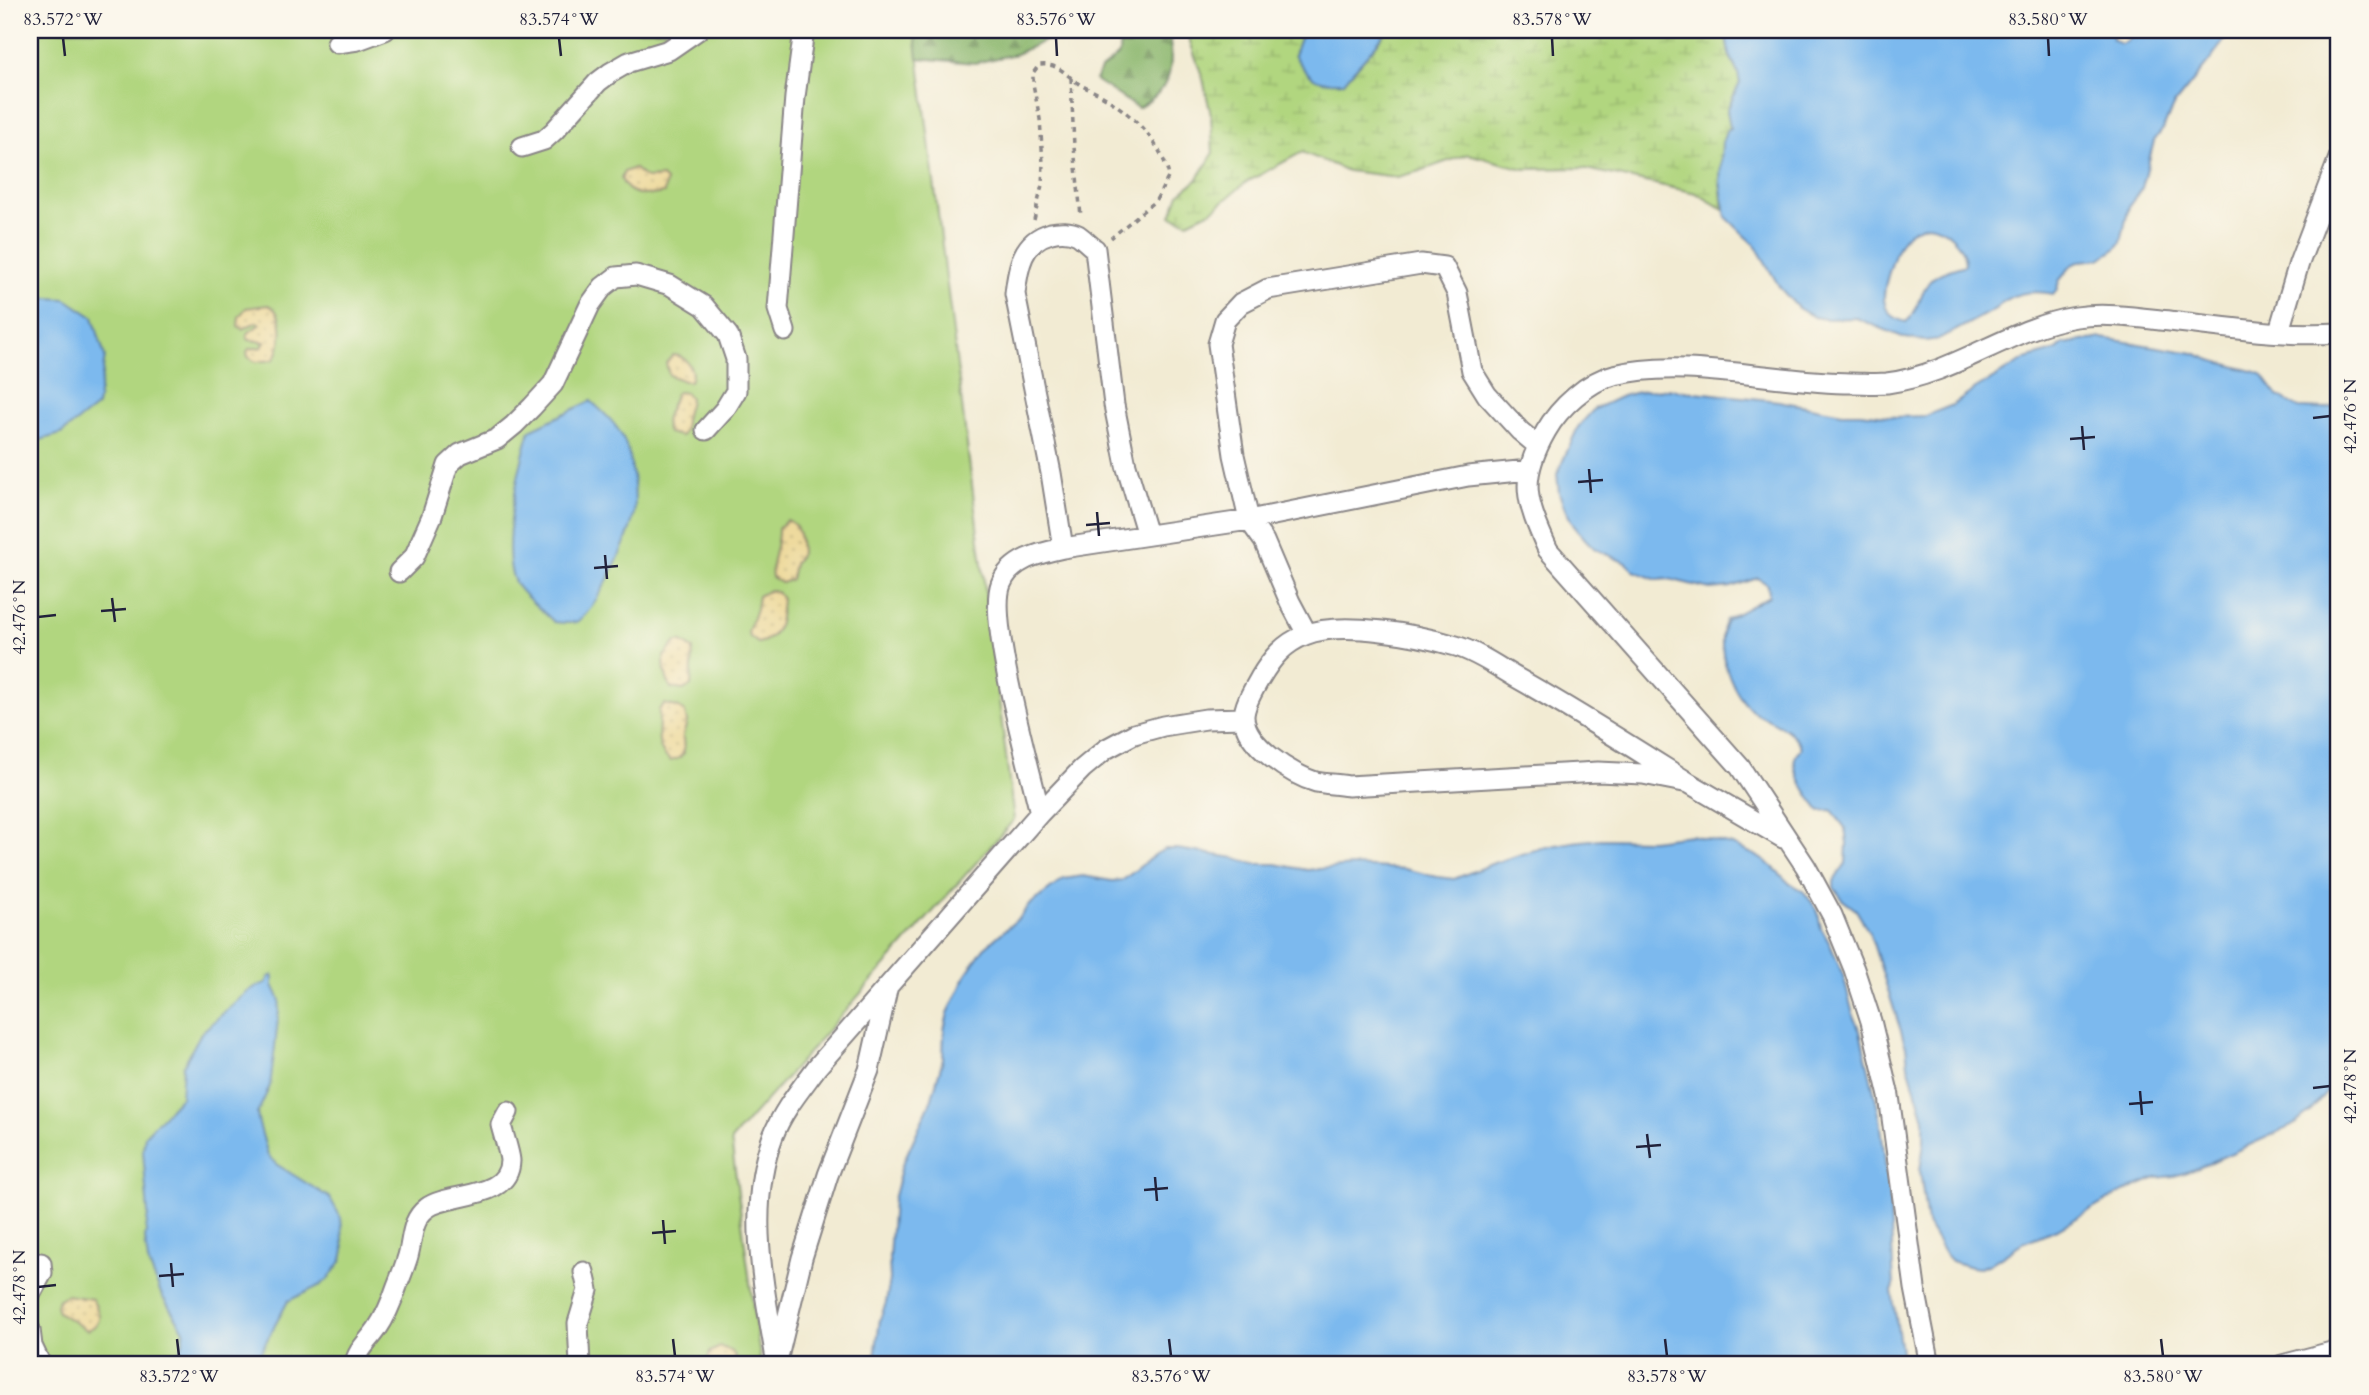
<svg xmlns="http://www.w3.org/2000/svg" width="2369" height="1395" viewBox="0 0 2369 1395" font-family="Cardo,serif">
<defs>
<pattern id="forest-firs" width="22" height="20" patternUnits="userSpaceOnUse" patternTransform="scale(1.75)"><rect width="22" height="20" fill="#8cb76e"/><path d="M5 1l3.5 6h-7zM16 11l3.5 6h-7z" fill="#72945c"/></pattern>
<pattern id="wetland-marsh" width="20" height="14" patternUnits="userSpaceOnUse" patternTransform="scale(1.75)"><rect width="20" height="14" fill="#b1d67f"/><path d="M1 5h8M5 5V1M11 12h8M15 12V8" fill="none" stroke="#98b76f"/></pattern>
<pattern id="sand-dots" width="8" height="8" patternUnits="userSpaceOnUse" patternTransform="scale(1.75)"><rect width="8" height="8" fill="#eeda9e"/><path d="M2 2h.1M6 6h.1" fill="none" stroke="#ccbb89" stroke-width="1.8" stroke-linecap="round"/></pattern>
</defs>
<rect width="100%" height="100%" fill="#fbf7ec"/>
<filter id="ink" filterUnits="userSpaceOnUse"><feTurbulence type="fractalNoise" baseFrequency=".0143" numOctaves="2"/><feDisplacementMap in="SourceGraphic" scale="14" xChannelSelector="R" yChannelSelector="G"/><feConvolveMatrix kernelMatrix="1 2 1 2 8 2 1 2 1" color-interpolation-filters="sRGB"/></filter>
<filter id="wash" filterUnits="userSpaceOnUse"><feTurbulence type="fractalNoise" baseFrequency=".00686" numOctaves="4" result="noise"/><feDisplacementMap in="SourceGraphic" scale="28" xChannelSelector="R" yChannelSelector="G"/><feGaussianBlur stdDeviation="1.57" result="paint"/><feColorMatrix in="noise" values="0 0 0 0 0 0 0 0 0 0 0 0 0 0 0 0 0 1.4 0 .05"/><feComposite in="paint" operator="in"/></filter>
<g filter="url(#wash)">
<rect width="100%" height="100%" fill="#f2ebd3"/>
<path fill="#b1d67f" stroke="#6a7c5d" stroke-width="2" d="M30 30H915L1014 820 731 1140 761 1365H30Z"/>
<path fill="url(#forest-firs)" stroke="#576c54" stroke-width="2" d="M915 30H1068L1016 54 975 63 918 58Z
M1120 30H1169C1173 67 1174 88 1138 108L1095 80 1101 69 1119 55Z"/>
<path fill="url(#wetland-marsh)" stroke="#6a7c5d" stroke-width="2" d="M1186 30H1303L1294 55 1344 82C1358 64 1375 49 1387 30H1725L1729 54 1738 73 1740 83 1727 110 1730 128 1720 181 1723 209 1696 193 1582 168 1524 169 1468 154 1420 171 1397 177 1348 171 1302 152 1245 183 1213 210 1188 222 1171 216 1179 194 1197 180 1213 154 1211 115 1203 79Z"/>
<path fill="url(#sand-dots)" stroke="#887e6c" stroke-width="2" d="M634 168 646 178 662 177 666 181 664 193C647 196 629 198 621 179L624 172Z
M268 305C286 311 284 348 273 360L256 362 248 357 247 352 249 349 262 347 265 342 249 340 247 337 248 333 260 324 257 322 242 329 238 326 239 317 246 308Z
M673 355C685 355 696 369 690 381H684L669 375 666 363Z
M678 392 686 393 690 398C689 411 683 415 685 429L681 436 668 433C660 418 672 409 675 394Z
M787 520C801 525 800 541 801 553L794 564 791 579 782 583 772 577C769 564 779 546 778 529Z
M770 590 777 592 782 599C780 619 781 638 758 643L750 637 748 632 756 609 758 596Z
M676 642H682L693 649 691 686 683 690 671 688C665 677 664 668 664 656Z
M664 704 677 707 685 712 687 722 683 736 684 753 679 758 671 761C653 749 660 729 659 710Z
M66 1295 92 1299C100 1313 105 1324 87 1330L58 1312 56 1305 59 1299Z
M720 1347C729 1349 736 1352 736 1362L733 1365H706L710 1352Z"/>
<path fill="#7bb9ee" stroke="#4e6e94" stroke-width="2" fill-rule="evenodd" d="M1303 30H1387C1374 49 1358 64 1344 82 1315 84 1310 79 1294 55Z
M1725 30H2111L2112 39 2120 44C2128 43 2131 37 2135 30H2231L2212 58 2173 106 2163 129 2154 141 2142 188 2129 206 2121 242 2117 248 2100 259 2081 261 2072 265 2059 281 2057 289 2053 294C2034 290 2009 292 1997 308L1940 339 1924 341 1905 338 1856 318 1825 319 1814 317 1798 308 1780 288 1756 246 1726 217 1720 181 1722 143 1727 129 1730 128 1727 110 1740 83 1738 73 1729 54ZM1926 225C1946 226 1965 245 1965 265 1954 269 1943 270 1933 278 1920 288 1920 311 1906 322 1874 313 1884 287 1892 263 1895 254 1899 241 1907 234 1911 230 1920 227 1926 225Z
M47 298 66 299 93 317 105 357 97 406 61 434 30 443V302Z
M2102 338 2194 353 2211 360 2256 372 2263 376 2278 396 2299 408 2325 409 2339 405V1078L2310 1112 2292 1126 2196 1169 2174 1176 2156 1178 2119 1194 2059 1228 2022 1243 1990 1264 1980 1268 1971 1267 1951 1261 1946 1256 1927 1224 1920 1170 1924 1143V1119L1908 1065 1906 1047 1870 934 1856 910 1844 901 1834 888V881L1846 863 1847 843 1845 828 1832 810 1820 811C1811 800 1791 772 1795 758 1796 754 1799 751 1801 748 1795 730 1774 723 1759 715 1738 704 1723 668 1722 645 1722 636 1721 626 1727 619L1769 596 1768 585 1758 578 1731 587 1710 589 1669 579 1657 580 1634 571 1626 563 1595 549 1586 540 1574 526 1565 509 1559 493 1557 474 1578 427 1594 409 1622 396 1643 391 1667 389 1779 401 1842 413H1860L1896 417 1925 416 1953 405 1974 390 2026 359 2057 350 2063 344Z
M591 401C603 412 616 423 623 438 632 456 638 499 633 518 629 539 595 614 576 622 570 624 561 623 554 622 544 612 523 596 516 584 498 553 520 464 530 430Z
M1691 835 1732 845 1755 855 1773 867 1790 884 1803 891 1817 909 1821 928 1830 944 1843 975 1854 1018 1860 1031 1880 1117 1890 1204 1894 1287 1892 1291 1903 1365H874L880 1319 886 1303 890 1279 889 1258 893 1200 902 1165 931 1101 943 1059 944 1030 948 1013 968 971 984 948 1020 917 1028 906 1064 879 1083 876 1112 881 1123 880 1156 854 1165 849H1177L1235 858 1255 864H1276L1307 870 1353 866 1405 869 1437 877 1454 879 1494 863 1541 848 1572 842 1601 839 1651 840Z
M273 975V985L280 1000 275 1047 270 1086 257 1114 259 1124 268 1155 276 1164 330 1198 341 1218 344 1250 342 1260 329 1278 321 1285 288 1301 260 1353 242 1365H177C178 1354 186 1339 184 1330L162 1296 148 1262 145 1239 148 1214 143 1151 145 1135 181 1097 183 1066 201 1033 245 994 255 987 266 983 269 977Z"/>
</g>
<g filter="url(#ink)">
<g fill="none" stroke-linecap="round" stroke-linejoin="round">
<g stroke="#8a8687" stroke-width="23">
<path id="minor" d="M337 43 358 40 385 30
M522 147 544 140 554 131 598 82 610 73 629 62 669 50 698 30
M785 331 778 309 795 97 804 30
M2279 331 2299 263 2339 158
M1063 548 1051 473 1015 294C1018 267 1022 241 1051 233 1059 231 1070 231 1078 235 1084 239 1089 245 1095 249L1114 405 1126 465 1147 535
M399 572 414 557 432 516 448 465 460 454 497 439 514 425 532 407 553 384 590 305 603 287 616 277 636 275 670 285 704 306 728 335 736 359V391L725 409 706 430
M1307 634 1290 602 1264 541 1249 520 1234 455 1218 344 1225 320 1241 303 1268 289 1421 264 1444 267 1457 293 1472 371 1487 395 1520 431 1538 446
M1689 783C1632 747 1576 711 1517 678 1498 667 1477 652 1456 646 1419 635 1341 620 1305 635 1283 644 1272 658 1260 678 1254 689 1244 704 1244 717 1245 745 1292 775 1316 782 1326 784 1337 784 1348 786L1598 772 1643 774 1689 783 1783 838
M1040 813C1030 769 987 620 1001 584 1011 559 1040 553 1063 548L1249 520 1468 476 1529 470
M30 1295 42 1273 41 1263
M30 1330 32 1346 41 1365
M779 1353 802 1258 828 1175 869 1070 887 990
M355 1365C356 1351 369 1341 377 1329 386 1316 392 1301 397 1286 401 1276 405 1266 408 1256 413 1238 411 1220 427 1208 447 1192 509 1201 510 1161 510 1154 503 1134 501 1125L508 1112
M580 1365 578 1323 588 1290 584 1272
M777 1365C765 1290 745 1211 773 1136 783 1110 801 1089 817 1067L1040 813 1082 769 1106 749 1134 734 1163 726 1206 719 1244 718
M1930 1365 1915 1288 1889 1096 1871 1021 1854 969 1832 915 1806 867 1740 767 1548 550C1526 501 1518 480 1546 431 1559 408 1588 381 1614 375 1686 357 1776 383 1851 383 1863 383 1876 384 1887 383 1956 374 2010 327 2076 317 2103 313 2134 317 2160 320 2219 326 2280 337 2339 333
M2282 1365 2339 1350"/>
</g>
<path stroke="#8a8687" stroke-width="3.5" stroke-dasharray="5 5" stroke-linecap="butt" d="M1071 78 1074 147 1081 216
M1034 220 1042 185 1043 163 1040 119 1033 84V73L1039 65C1061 63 1064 75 1081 85 1087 89 1094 91 1101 95 1131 113 1161 141 1169 176L1156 200 1111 238"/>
<use href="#minor" stroke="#fff" stroke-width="19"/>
</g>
</g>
<path fill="none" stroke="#22223b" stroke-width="2.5" d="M63 38 65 56M559 38 561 56M1056 38 1057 56M1552 38 1553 56M2048 38 2049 56M2313 418 2330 416M2082 426 2084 450M2070 439 2095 437M1589 469 1591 493M1578 482 1603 480M1097 512 1099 536M1086 525 1110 523M605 555 607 579M594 568 618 566M112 598 115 622M101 611 126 609M38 617 56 615M2313 1088 2330 1086M2140 1091 2142 1115M2129 1104 2153 1102M1647 1134 1650 1158M1636 1147 1661 1145M1155 1177 1157 1201M1144 1190 1168 1188M663 1220 665 1244M652 1233 676 1231M171 1263 173 1287M159 1276 184 1274M38 1287 56 1285M177 1339 179 1356M673 1339 675 1356M1169 1339 1171 1356M1665 1339 1667 1356M2161 1339 2163 1356"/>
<rect width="2369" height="1395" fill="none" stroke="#fbf7ec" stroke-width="77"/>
<rect x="38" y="38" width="2292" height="1318" fill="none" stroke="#22223b" stroke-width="2.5"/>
<g font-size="18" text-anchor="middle" fill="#22223b">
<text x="63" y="25">83.572°W</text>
<text x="559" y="25">83.574°W</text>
<text x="1056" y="25">83.576°W</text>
<text x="1552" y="25">83.578°W</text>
<text x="2048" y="25">83.580°W</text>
<text transform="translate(2350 416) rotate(-90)" y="6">42.476°N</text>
<text transform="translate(19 617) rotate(-90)" y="6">42.476°N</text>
<text transform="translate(2350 1086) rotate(-90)" y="6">42.478°N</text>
<text transform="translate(19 1287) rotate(-90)" y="6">42.478°N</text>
<text x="179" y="1382">83.572°W</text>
<text x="675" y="1382">83.574°W</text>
<text x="1171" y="1382">83.576°W</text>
<text x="1667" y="1382">83.578°W</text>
<text x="2163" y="1382">83.580°W</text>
</g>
</svg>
